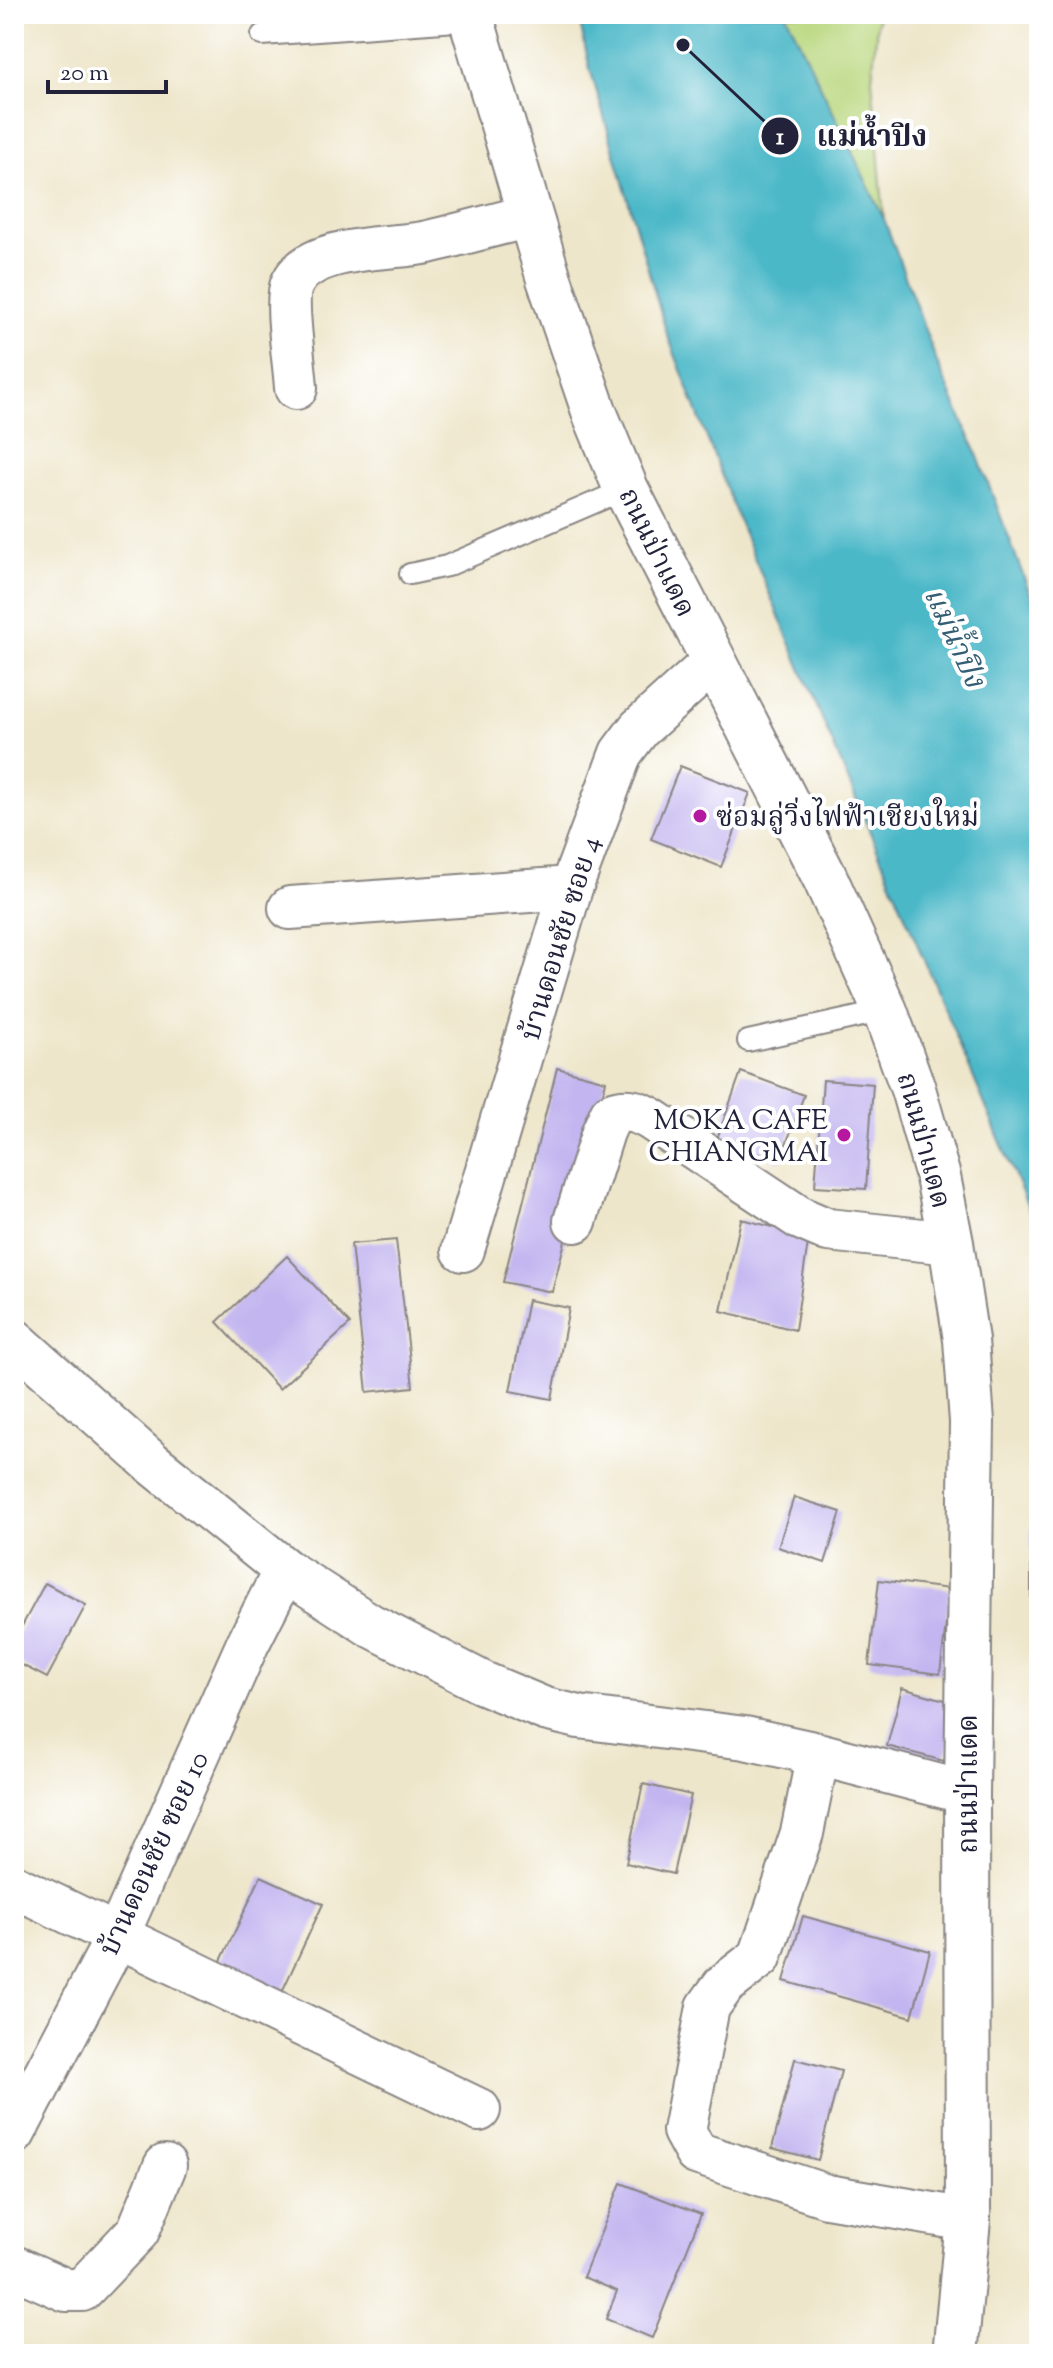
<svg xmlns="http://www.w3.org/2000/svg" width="1053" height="2368" viewBox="0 0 1053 2368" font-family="'Sorts Mill Goudy','Noto Serif Thai',serif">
<rect width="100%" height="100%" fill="#fff"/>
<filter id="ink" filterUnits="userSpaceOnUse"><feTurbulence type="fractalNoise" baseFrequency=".0125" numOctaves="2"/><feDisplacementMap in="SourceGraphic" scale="16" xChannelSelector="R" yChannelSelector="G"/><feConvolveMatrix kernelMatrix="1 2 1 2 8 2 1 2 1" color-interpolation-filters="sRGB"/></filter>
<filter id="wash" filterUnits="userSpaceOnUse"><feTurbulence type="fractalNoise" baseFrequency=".006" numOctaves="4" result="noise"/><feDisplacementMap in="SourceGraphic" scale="32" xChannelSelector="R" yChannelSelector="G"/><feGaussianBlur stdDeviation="1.8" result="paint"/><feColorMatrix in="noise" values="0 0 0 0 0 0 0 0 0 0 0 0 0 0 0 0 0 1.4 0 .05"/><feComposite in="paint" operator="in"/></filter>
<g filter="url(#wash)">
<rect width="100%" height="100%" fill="#eee6ca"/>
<path fill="#b9d77e" stroke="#6e7c5c" stroke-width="2" d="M786 14H878L872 79 884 219Z"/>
<path fill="#4cb8c8" stroke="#376d82" stroke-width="2" d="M578 14H786L884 219 938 365 975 449 1039 617V1233L740 524 666 331 589 65Z"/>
<g id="blocks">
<path fill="#c3b6f0" d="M680 766 750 793 721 867 651 839Z
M557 1068 606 1081 552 1292 503 1282Z
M741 1072 804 1095 780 1161 717 1139Z
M823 1080 873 1084 866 1189 815 1186Z
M741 1219 809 1236 795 1330 721 1311Z
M396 1240 413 1387 367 1392 351 1244Z
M287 1256 350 1324 279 1389 217 1322Z
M528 1300 569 1308 552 1399 510 1391Z
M794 1497 841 1512 825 1563 778 1547Z
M1031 1501H1039V1599H1031Z
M879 1580 950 1589 940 1674 869 1665Z
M45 1583 86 1605 47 1678 14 1661V1641Z
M902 1688 959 1704 944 1761 887 1746Z
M643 1784 691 1795 673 1874 626 1863Z
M261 1876 323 1904 281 1994 219 1965Z
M803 1916 930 1951 912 2017 784 1981Z
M795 2059 841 2071 818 2160 772 2148Z
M621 2183 701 2214 652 2338 606 2319 617 2291 583 2277Z"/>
</g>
</g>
<g filter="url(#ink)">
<use href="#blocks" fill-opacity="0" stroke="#888482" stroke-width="2"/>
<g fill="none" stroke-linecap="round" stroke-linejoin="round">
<g stroke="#888482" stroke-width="24">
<path id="service" d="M262 35 471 20
M410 574 447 566 626 489
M748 1041 885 1011"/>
</g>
<g stroke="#888482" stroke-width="46">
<path id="minor" d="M296 388C295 366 284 300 292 284 310 244 392 250 428 242 462 234 496 224 530 216
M290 908 571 888
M575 1221 603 1132 611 1114C626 1108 637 1111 651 1119L800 1218 828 1230 951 1243
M463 1250 571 888 621 753 639 729 713 662
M14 1340 151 1462 285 1570 370 1625 483 1683 545 1709 579 1717 745 1738 818 1754 967 1793
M818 1754 802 1833 760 1957 724 1985 708 2007 684 2131 696 2153 827 2196 968 2220
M14 1886 479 2110
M14 2133 117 1937 248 1643 285 1570
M14 2267 66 2290H82L138 2231 165 2166"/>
</g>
<g stroke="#888482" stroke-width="48">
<path id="tertiary" d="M470 14 549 279 595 414 626 489 825 878 885 1011 913 1089 938 1177 951 1243 966 1340 972 1422 967 1793 968 2220 955 2354"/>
</g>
<use href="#service" stroke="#fff" stroke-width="20"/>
<use href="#minor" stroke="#fff" stroke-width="42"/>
<use href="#tertiary" stroke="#fff" stroke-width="44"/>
</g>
</g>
<g fill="#b5179e" stroke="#fff" stroke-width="3">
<circle cx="700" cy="816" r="8"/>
<circle cx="844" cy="1135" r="8"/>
</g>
<g text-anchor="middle" stroke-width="8" stroke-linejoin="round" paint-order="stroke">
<g font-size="28" fill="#22223b" stroke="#fff">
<text transform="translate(658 552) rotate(64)" y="10">ถนนป่าแดด</text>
<text transform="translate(559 938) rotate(-73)" y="10">บ้านดอนชัย ซอย 4</text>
<text transform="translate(925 1140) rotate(75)" y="10">ถนนป่าแดด</text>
<text transform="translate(967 1784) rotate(-90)" y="10">ถนนป่าแดด</text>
<text transform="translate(153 1853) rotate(-65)" y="10">บ้านดอนชัย ซอย 10</text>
</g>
<g font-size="28" fill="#22223b" stroke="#fff" text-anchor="start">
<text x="716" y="826">ซ่อมลู่วิ่งไฟฟ้าเชียงใหม่</text>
<text x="828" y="1129" text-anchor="end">MOKA CAFE<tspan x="828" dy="32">CHIANGMAI</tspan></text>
</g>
<g font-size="30" font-style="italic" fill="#335e73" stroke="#fff">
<text transform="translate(955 637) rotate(65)" y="10">แม่น้ำปิง</text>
</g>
</g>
<path fill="none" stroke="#22223b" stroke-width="3" d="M683 45L780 136"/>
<g fill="#22223b" stroke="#fff" stroke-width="3">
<circle cx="683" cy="45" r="8"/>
<circle cx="780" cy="136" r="20"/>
</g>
<g font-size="24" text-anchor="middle" font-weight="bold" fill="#fff">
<text x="780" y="144">1</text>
</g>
<g font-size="30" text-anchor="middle" font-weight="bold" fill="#22223b" stroke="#fff" stroke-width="8" stroke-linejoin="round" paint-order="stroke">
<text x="872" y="146">แม่น้ำปิง</text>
</g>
<rect width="1053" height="2368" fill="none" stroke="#fff" stroke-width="48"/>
<path d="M48 80v12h118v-12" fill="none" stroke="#22223b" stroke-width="4"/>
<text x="60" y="80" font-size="24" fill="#22223b" stroke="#ffffff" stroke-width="6" paint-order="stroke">20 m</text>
</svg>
